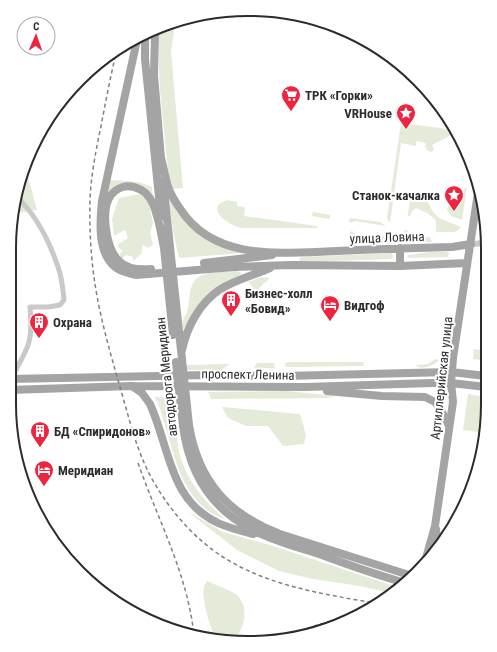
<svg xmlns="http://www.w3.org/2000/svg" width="497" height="652" viewBox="0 0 497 652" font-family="'Roboto Condensed',sans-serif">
<rect width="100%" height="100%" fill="#fff"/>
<path fill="#e4ebd9" d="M175 25 171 52 183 188 172 189C167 169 166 150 164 130 160 97 158 65 159 31Z
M401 123 455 130 459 138 454 140 451 135 432 145 434 150 431 152 427 150 425 147 426 143 416 141V146L401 143 390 223 387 218Z
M26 169 37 210 18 213 13 236 14 275 9 281 10 233 17 186Z
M109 180C124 181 138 180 152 187L153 197 132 183 105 201Z
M467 187 462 220 451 216 447 209 451 200Z
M139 194 148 200 153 223 150 233 153 244 149 248 142 245V253L133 261V257L126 255 122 259 120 257V254L122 251 117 245 128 238 125 230 114 236 112 219 119 198Z
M168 194C184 229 208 243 243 253L179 258 173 231Z
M410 199 425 200 428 202 433 212 439 218 461 227 457 231 455 232H436V220L427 213 416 208 412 211 410 216H408Z
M227 200 237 202V206L245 207 244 216 317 226 318 228H242C229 226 203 208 227 200Z
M313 212 330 215V219L312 216Z
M350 218 380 222 386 226 355 221 351 223 349 222Z
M405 230 408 231 407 240 403 243C394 243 361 246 355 243 350 240 349 237 350 232L352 231 355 233V239L380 238V236H386V238H404Z
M413 237H430L432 242 411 243Z
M430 252H449L448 257 407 258 408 255Z
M392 253 393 256 392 259 301 262 299 260 301 257Z
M237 271 242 273 193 312 183 330C181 318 186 318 188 307 190 299 189 287 195 280 202 271 226 272 237 271Z
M262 277 270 278 256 291 248 282Z
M474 349 486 351V355L481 360 473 359Z
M435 359 439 360C433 366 422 371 415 365L428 364Z
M290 362H364L363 366 286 367 284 363Z
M257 363H274L275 368H254Z
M230 364 221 370H187L186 365Z
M287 391 335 396 327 398 211 399 208 392Z
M468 394 486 397V433L463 430Z
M154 397 174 398C176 414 176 431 178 447 183 476 204 502 226 520 220 517 212 514 207 510 179 488 174 453 164 422 161 414 160 403 154 397Z
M222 407 300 414 306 435 304 444 283 446 268 426H246L228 418Z
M187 511 223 532 270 545 397 587 391 593 360 586 313 579 279 571 237 550Z
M207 581C213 584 235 592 238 596 250 610 243 626 236 640L216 638C210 629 201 597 204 587 204 585 206 583 207 581Z"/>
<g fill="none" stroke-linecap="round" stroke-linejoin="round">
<path stroke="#c9c9c9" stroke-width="5" d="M12 379C16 367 24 357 28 345 32 333 31 320 30 307H48L60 305 64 300C63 289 62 277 58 267 49 240 36 215 16 196"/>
<path stroke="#c9c9c9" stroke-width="6" d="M471 244 486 243"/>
<path stroke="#a4a4a4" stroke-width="8" d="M155 33 154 75 161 158
M145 37V59L161 217
M137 40 102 201C100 221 97 252 115 267 121 272 129 273 136 275L234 267 291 265 400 266 467 263
M160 154C163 165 165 176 168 187 171 195 176 203 181 210 215 262 283 253 337 251 375 249 413 248 452 247L471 244
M163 181 170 247
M400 248V266
M204 263 272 255
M151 269C140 270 127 269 119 261 106 249 100 210 111 195 124 179 146 187 153 204 159 218 161 234 164 248
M182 350C187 327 199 304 219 290 234 280 254 275 270 268
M9 379 208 375 284 376 451 372 486 376
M132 386 142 393 150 404C170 448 169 500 218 523 229 528 241 531 253 534
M9 390 131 386 306 387 432 383H451L486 387
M327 391 382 396 425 397 435 402 442 412 449 426
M189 425C198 481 228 514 280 534L409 575
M183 426C189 472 211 509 253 530 273 541 297 547 319 554 346 564 374 574 402 582
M436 529 438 546
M426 558 435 526 453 402 451 383 453 358 479 186"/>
<path stroke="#818181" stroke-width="1.5" stroke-dasharray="4 3" stroke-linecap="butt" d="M117 49C111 74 106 100 101 126 96 150 91 175 90 200 89 237 92 275 100 311 106 339 114 366 122 394 131 425 138 456 155 484 172 513 195 539 223 557 270 587 325 594 379 604
M138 463C158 520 188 575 194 636
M288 638 317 625 353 617"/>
<path stroke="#a4a4a4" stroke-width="8" d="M170 247 189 425
M164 248 173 335
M176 362 183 426"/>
</g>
<defs>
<g id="supermarket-pin" transform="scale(1)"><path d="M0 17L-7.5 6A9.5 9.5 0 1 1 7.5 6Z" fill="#ed2540" stroke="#fff"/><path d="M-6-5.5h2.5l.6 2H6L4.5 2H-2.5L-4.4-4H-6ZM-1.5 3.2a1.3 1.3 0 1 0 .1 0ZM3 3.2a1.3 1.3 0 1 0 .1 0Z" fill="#fff"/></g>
<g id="sight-pin" transform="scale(1)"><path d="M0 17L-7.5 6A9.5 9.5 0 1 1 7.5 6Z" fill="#ed2540" stroke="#fff"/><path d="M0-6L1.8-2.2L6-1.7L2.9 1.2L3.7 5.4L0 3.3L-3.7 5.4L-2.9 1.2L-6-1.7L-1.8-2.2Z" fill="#fff"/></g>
<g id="building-pin" transform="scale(1)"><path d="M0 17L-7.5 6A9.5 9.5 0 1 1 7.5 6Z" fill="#ed2540" stroke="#fff"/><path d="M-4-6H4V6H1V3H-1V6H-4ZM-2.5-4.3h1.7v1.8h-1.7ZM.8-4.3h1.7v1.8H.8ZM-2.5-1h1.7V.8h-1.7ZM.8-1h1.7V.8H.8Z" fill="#fff"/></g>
<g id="hotel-pin" transform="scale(1)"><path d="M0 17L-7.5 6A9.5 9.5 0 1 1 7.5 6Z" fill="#ed2540" stroke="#fff"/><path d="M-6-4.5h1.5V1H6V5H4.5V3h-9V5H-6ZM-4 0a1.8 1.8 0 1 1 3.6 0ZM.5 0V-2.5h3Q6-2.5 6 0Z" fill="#fff"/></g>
</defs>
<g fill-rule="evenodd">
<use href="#supermarket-pin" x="291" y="95"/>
<use href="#sight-pin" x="406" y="113"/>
<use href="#sight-pin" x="454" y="195"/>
<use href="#building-pin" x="231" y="300"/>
<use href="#hotel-pin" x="330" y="305"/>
<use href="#building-pin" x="39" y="322"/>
<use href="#building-pin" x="40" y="431"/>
<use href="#hotel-pin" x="44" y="470"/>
</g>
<g text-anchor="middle" stroke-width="4" stroke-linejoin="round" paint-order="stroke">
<g font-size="13" font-weight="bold" fill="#2c2c2c" stroke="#fff" text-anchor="start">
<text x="305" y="100">ТРК «Горки»</text>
<text x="392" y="118" text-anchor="end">VRHouse</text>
<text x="440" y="200" text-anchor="end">Станок-качалка</text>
<text x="245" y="298">Бизнес-холл<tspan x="245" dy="15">«Бовид»</tspan></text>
<text x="344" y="310">Видгоф</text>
<text x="53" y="327">Охрана</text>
<text x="54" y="436">БД «Спиридонов»</text>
<text x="58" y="475">Меридиан</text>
</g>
<g font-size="13" fill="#2c2c2c" stroke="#fff">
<text transform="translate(387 237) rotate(-2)" y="5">улица Ловина</text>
<text transform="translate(248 374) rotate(1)" y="5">проспект Ленина</text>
<text transform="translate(166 377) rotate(-96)" y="5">автодорога Меридиан</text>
<text transform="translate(441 378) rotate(-84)" y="5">Артиллерийская улица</text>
</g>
</g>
<path d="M0 0H497V652H0ZM248 16H249A232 232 0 0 1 481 248V404A232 232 0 0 1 249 636H248A232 232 0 0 1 16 404V248A232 232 0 0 1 248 16Z" fill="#fff" fill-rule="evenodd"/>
<path fill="none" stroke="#2c2c2c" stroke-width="2" d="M248 16H249A232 232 0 0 1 481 248V404A232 232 0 0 1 249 636H248A232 232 0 0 1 16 404V248A232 232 0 0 1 248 16Z"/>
<g transform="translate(36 36) rotate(2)"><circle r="19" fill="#ffffff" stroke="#ababab"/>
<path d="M0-3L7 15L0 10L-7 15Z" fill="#ed2540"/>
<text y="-6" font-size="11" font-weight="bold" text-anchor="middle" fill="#2c2c2c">С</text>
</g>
</svg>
